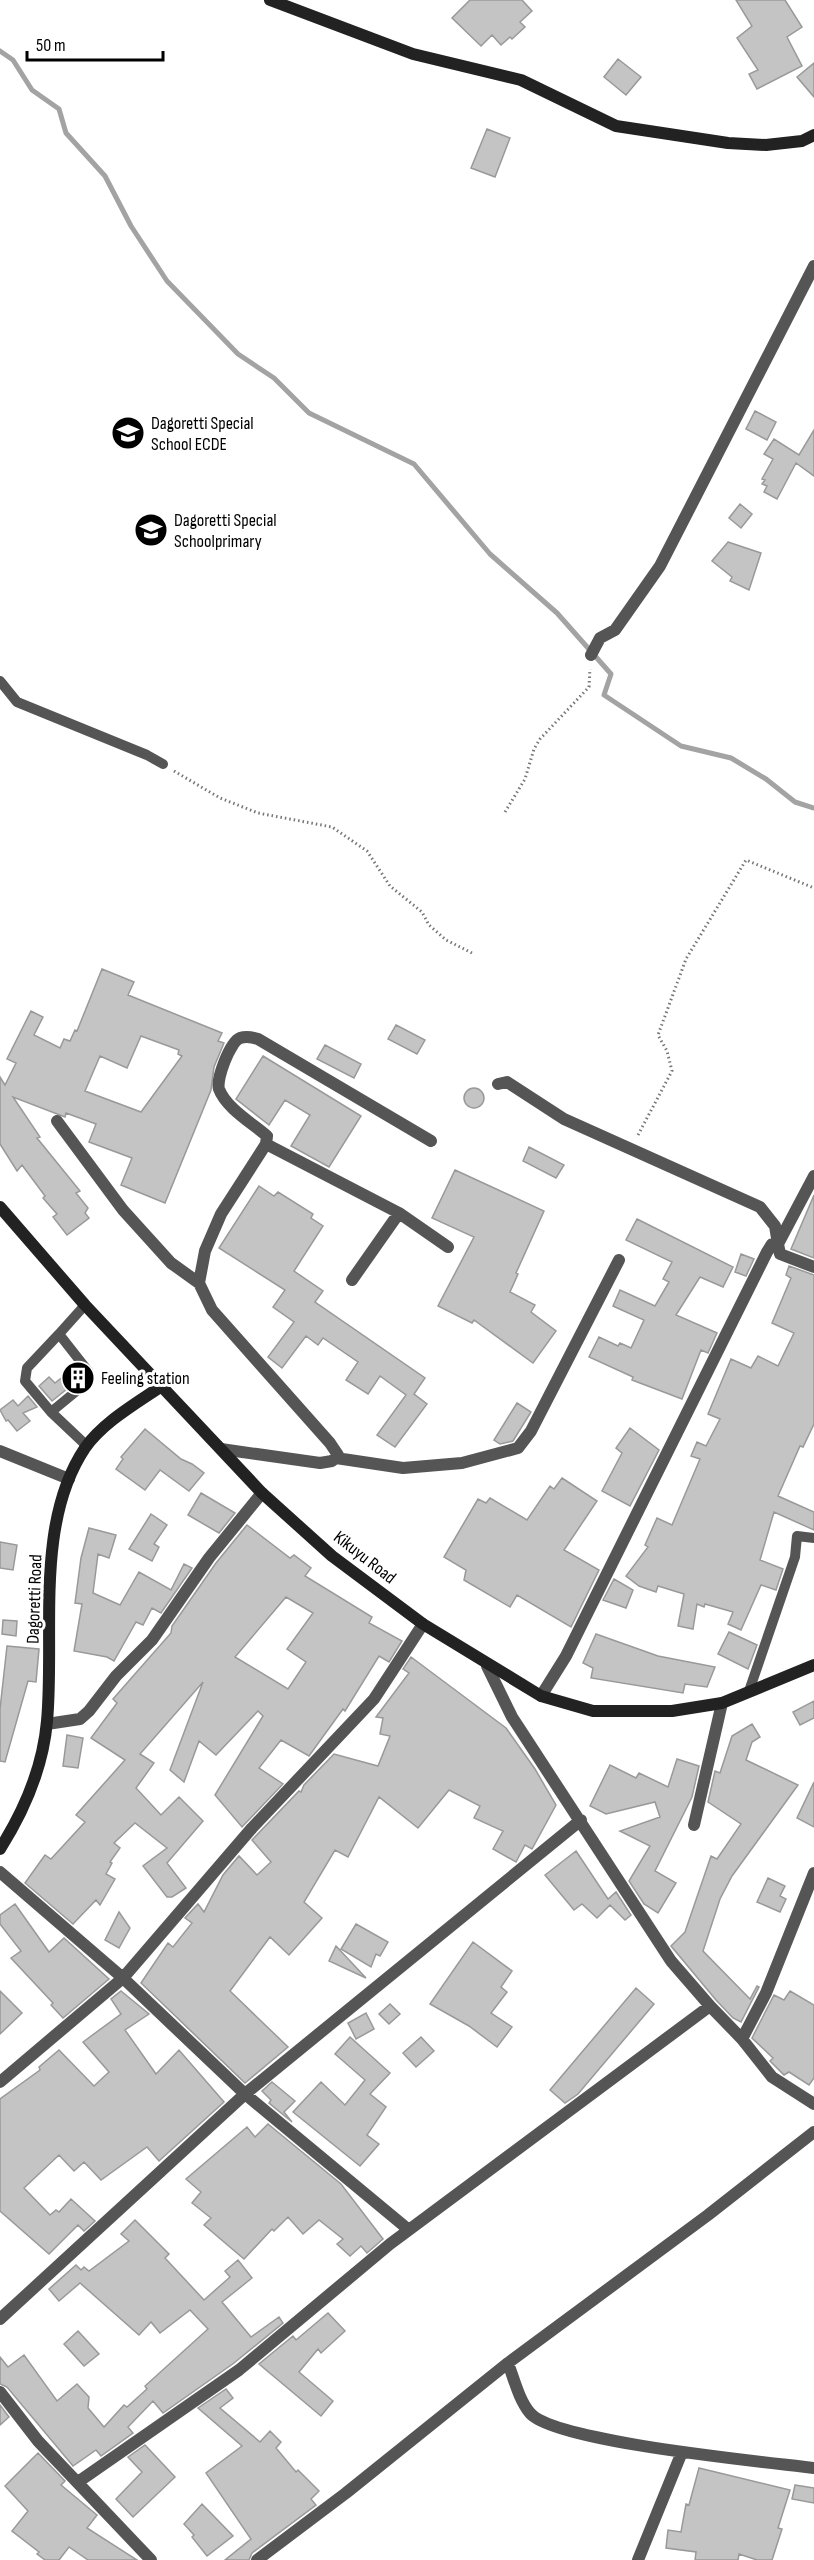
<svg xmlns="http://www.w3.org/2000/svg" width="814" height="2560" viewBox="0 0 814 2560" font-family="'Sofia Sans Condensed',sans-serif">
<rect width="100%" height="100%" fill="#fff"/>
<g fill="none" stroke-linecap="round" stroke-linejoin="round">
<path stroke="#a3a3a3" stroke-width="5" d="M0 51 13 60 32 90 59 109 66 133 105 176 131 226 167 281 238 354 274 378 309 413 414 464 490 554 557 613 611 674 604 695 681 746 731 758 766 779 795 802 814 808"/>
</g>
<path fill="#c4c4c4" stroke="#999" stroke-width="1.5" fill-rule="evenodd" d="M470 0H522L532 11 520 22 525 27 512 39 510 37 501 45 492 35 481 46 452 18Z
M736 0H785L802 27 787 37 802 66 757 89 749 74 758 70 737 38 752 26Z
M618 59 641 77 626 95 604 77Z
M814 63V97L797 77Z
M487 129 510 138 495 177 471 168Z
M755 411 776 422 767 440 746 429Z
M814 430V476L796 463 777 499 764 492 767 486 762 484 765 480 762 479 773 459 764 454 774 439 799 455Z
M740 504 752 514 741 528 729 518Z
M728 542 761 553 749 590 730 581 732 577 712 561Z
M102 969 134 982 128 995 222 1033 218 1041 224 1043 214 1067 211 1090 165 1203 121 1185 132 1158 89 1142 96 1124 66 1113 65 1117 13 1097 40 1137 37 1138 80 1191 76 1193 88 1208 85 1213 89 1218 67 1235 53 1217 57 1214 43 1198 45 1196 22 1165 17 1171 0 1144V1077L5 1085 16 1063 7 1059 31 1011 43 1017 34 1035 60 1048 64 1039 70 1041 75 1030 77 1031ZM141 1036 179 1050 178 1054 182 1056 141 1112 85 1091 100 1056 127 1068Z
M396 1025 425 1040 417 1054 388 1039Z
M325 1045 361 1064 354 1078 317 1059Z
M263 1056 361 1116 329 1167 291 1146 310 1115 285 1100 269 1125 236 1099Z
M464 1098a10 10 0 1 1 20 0a10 10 0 1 1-20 0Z
M529 1147 564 1165 556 1178 523 1161Z
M455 1170 544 1211 516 1273 518 1274 510 1292 535 1305 531 1312 556 1331 533 1363 474 1320 472 1323 438 1306 474 1237 432 1218Z
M259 1186 274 1196 278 1192 313 1214 311 1218 323 1226 294 1271 323 1291 315 1302 425 1378 414 1394 427 1404 395 1447 377 1435 406 1395 380 1376 368 1394 346 1380 358 1362 323 1338 318 1345 306 1336 282 1368 268 1357 294 1322 273 1307 285 1290 219 1248Z
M814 1195V1258L791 1249Z
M637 1219 733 1267 723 1287 700 1277 676 1315 717 1333 708 1353 701 1350 682 1399 632 1380 633 1377 589 1357 599 1337 618 1346 620 1343 631 1348 644 1320 613 1306 620 1290 655 1306 669 1282 663 1279 672 1262 626 1240Z
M741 1254 754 1259 746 1276 735 1272Z
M789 1266 814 1275V1424L803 1447 800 1446 778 1496 814 1512V1530L774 1512 760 1560 783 1569 776 1590 761 1585 741 1630 728 1624 733 1612 705 1604 704 1607 697 1604 693 1629 678 1626 684 1594 658 1586 656 1592 639 1586 626 1576 648 1547 645 1545 657 1518 672 1525 700 1459 691 1456 697 1442 706 1446 720 1419 708 1414 731 1359 751 1368 758 1356 778 1366 794 1333 772 1323 791 1278 786 1275Z
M75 1367 80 1373 78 1380 52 1401 39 1386 49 1377 55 1383Z
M28 1396 37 1407 23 1413 30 1421 17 1431 8 1420 6 1421 0 1410 13 1400 18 1406Z
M517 1403 531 1412 513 1441 500 1444 494 1440Z
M630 1428 659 1450 630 1506 602 1491 622 1453 616 1448Z
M145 1429 181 1459 192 1464 204 1473 189 1491 160 1470 145 1490 116 1469 123 1459 121 1457Z
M562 1478 597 1501 564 1550 599 1570 571 1627 517 1595 510 1607 464 1580 466 1570 444 1557 478 1499 486 1503 490 1498 527 1520 550 1486 554 1489Z
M201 1493 235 1513 219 1533 188 1515Z
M151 1514 167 1525 154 1544 159 1547 152 1561 129 1549Z
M247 1525 290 1558 294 1555 311 1568 305 1576 372 1617 369 1623 402 1641 389 1662 379 1656 345 1711 343 1709 309 1756 281 1740 259 1768 283 1784 242 1827 215 1795 263 1716 258 1711 216 1755 199 1741 184 1782 170 1770 203 1682 140 1754 154 1763 136 1788 161 1815 179 1797 203 1821 167 1863 186 1888 172 1897H167L143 1866 167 1848 135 1823 114 1843 120 1848 110 1862 112 1863 106 1874 115 1879 100 1905 96 1900 73 1924 25 1883 45 1855 51 1859 85 1822 76 1815 125 1760 91 1738 117 1703 113 1699 171 1633 172 1626 216 1563ZM286 1597 313 1613 287 1649 306 1662 288 1689 235 1657Z
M89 1528 116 1535 109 1558 98 1554 93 1593 120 1605 139 1572 171 1590 184 1564 192 1568 161 1613 152 1608 143 1625 136 1622 114 1661 107 1657 74 1651 82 1604 75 1603 81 1558Z
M0 1542 17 1545 13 1570 0 1568Z
M614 1579 633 1590 626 1608 603 1600Z
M3 1620 17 1621 16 1636 2 1634Z
M729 1632 757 1645 748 1669 718 1654Z
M596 1634 658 1656 715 1667 707 1687 685 1684 683 1693 591 1678 593 1668 583 1663Z
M7 1646 39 1649 36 1682 28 1681 5 1762 0 1761V1709Z
M411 1657 506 1728 535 1769 556 1805 532 1849 525 1845 516 1862 493 1849 503 1831 474 1818 480 1806 449 1790 418 1828 379 1797 348 1857 335 1850 304 1902 322 1918 289 1955 270 1937 230 1991 288 2047 245 2083 141 1983 168 1943 173 1947 192 1923 185 1918 198 1904 204 1912 223 1875 239 1856 257 1875 271 1862 252 1840 299 1791 301 1792 304 1785 334 1754 378 1766 390 1736 380 1734 383 1718 376 1717 409 1673 403 1669Z
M814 1701V1718L800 1725 793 1712Z
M752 1724 760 1737 752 1742 746 1760 798 1785 732 1876 720 1899 703 1951 750 1999 757 1986 759 1987 741 2022 733 2018 716 2000 671 1946 685 1932 711 1856 717 1859 741 1824 708 1802 715 1771 720 1773 732 1736Z
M67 1735 83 1738 78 1768 63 1766Z
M677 1759 699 1766 692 1797 655 1871 676 1883 658 1913 644 1904 629 1881 650 1846 620 1831 660 1817 655 1802 606 1814 590 1806 610 1765 636 1778 639 1773 668 1787Z
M814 1782V1827L797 1818Z
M576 1851 608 1899 616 1892 631 1915 625 1920 610 1905 597 1918 582 1904 574 1910 545 1875Z
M768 1878 785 1886 780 1896 786 1899 780 1912 757 1902Z
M15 1904 49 1952 64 1938 109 1979 63 2018 51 2005 53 2003 11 1958 21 1951 0 1924V1915Z
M119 1912 130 1928 119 1948 105 1940Z
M356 1924 388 1942 380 1956 376 1954 371 1967 341 1949Z
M473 1942 512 1971 501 1987 507 1992 491 2013 512 2027 497 2047 469 2026 430 2004Z
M336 1946 366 1978 329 1961Z
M636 1988 654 2004 578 2094 565 2103 550 2090Z
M0 1991 22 2013 0 2034Z
M121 1991 149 2014 125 2030 156 2074 179 2050 224 2102 159 2161 147 2147 101 2180 84 2162 74 2171 59 2155 24 2188 50 2215 56 2210 59 2212 71 2199 95 2221 84 2231 78 2225 49 2254 0 2211V2099L40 2070 39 2067 59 2050 94 2086 109 2072 83 2042 121 2014 111 1999Z
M790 1991 814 2005V2078L809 2085 789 2072 784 2075 770 2061 773 2058 752 2038 774 1995 784 2000Z
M390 2004 400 2014 389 2024 379 2014Z
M366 2013 374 2029 356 2039 348 2023Z
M350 2037 390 2073 370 2094 386 2107 367 2135 379 2144 360 2166 293 2112 321 2082 345 2105 365 2080 335 2054Z
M421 2037 434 2051 416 2067 403 2053Z
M272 2082 295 2101 284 2112 292 2122 269 2103 271 2100 262 2091Z
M268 2124 341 2184 383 2239 367 2253 361 2246 350 2256 337 2244 343 2239 319 2220 303 2234 288 2217 274 2231 272 2229 244 2259 204 2225 211 2218 192 2203 201 2192 186 2179 247 2127 255 2137Z
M135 2220 169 2254 165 2258 204 2300 230 2277 225 2271 238 2260 252 2278 222 2302 251 2337 279 2317 283 2323 234 2363 163 2413 153 2401 128 2427 133 2433 101 2456 96 2450 73 2466 7 2387 0 2384V2357L8 2367 24 2355 57 2401 77 2384 89 2397 88 2408 104 2427 124 2405 127 2407 147 2389 145 2386 208 2329 190 2310 160 2333 151 2322 139 2335 80 2283 59 2301 49 2289 76 2265 81 2270 84 2267 89 2271 129 2241 121 2234Z
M328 2313 345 2331 321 2353 318 2349 299 2372 333 2401 321 2416 259 2364 293 2336 296 2340Z
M78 2331 99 2354 84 2366 64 2344Z
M226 2389 233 2398 220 2408 260 2442 270 2431 281 2442 276 2448 296 2472 298 2470 319 2491 311 2499 316 2505 252 2553 249 2560H225L251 2539 206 2473 242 2446 198 2408Z
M0 2405 9 2417 0 2425Z
M145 2445 175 2477 133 2517 116 2499 142 2472 128 2457Z
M38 2453 65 2481 61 2485 97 2515 87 2528 137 2560H88L69 2547 59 2560H45L37 2554 39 2552 12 2531 28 2511 5 2486Z
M699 2468 790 2490 778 2528 782 2529 772 2560H757L739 2554 738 2560H695L696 2552 666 2548 668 2530 681 2532 686 2504 689 2505Z
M795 2485 814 2488V2503L792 2499Z
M202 2504 233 2536 207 2556 192 2537 194 2535 184 2524Z"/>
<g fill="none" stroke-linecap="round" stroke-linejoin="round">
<path stroke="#777" stroke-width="3" stroke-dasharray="1.5 3" stroke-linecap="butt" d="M174 771 220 798 258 813 332 827 367 851 390 886 422 912 429 925 446 940 474 954
M505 812 525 779 534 749 540 739 589 687 590 669
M638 1135 672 1071 667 1051 658 1035 686 959 746 860 814 888"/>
<path stroke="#555" stroke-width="10" d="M0 681 17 702 147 755 163 764
M85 1305 59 1334 88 1371 85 1384 51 1412 87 1446
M51 1412 25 1381 27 1368 59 1334
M749 1691 795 1557 797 1536 814 1538"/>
<path stroke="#555" stroke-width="12" d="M591 655 600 638 615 630 660 566 814 266
M498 1084 507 1082 564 1119 760 1207 775 1226 778 1244
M57 1121 123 1210 171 1263 199 1283 212 1310 330 1443 338 1455 332 1461 320 1463 221 1449
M266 1144 399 1213 448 1247
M778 1244 814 1176
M352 1280 399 1213
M199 1283 205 1251 221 1214 266 1144 267 1136C252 1123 226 1108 219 1089 216 1079 230 1042 240 1038 246 1036 252 1037 258 1039L431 1141
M0 1451 69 1479
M336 1458 403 1468 462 1463 518 1448 531 1431 619 1260
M487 1666 512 1717 671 1961 710 2006 742 2039 772 2077 814 2104
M541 1696 566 1656 767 1252 772 1244H778L780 1254 814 1267
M47 1724 80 1719 89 1711 116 1676 152 1640 209 1558 262 1493
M694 1825 722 1703
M0 1872 123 1978 252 1828 374 1699 423 1624
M742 2039 766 1993 814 1873
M0 2082 123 1978 245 2094 409 2230
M814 2132 708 2215 508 2363C514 2379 519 2400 530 2413 554 2442 767 2462 814 2468
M0 2319 245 2094 581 1820
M0 2392 38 2441 151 2560
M78 2482 239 2370 390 2244 710 2006
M257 2560 346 2493 508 2363
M638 2560 682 2452"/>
<path stroke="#222" stroke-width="12" d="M270 0 413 54 521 80 616 126 728 143 766 145 802 141 814 135
M0 1207 85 1305 262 1493 332 1556 423 1624 541 1696 593 1711H672L722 1703 814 1665
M0 1849C24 1811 43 1767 47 1721 55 1635 34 1524 85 1448 103 1422 137 1403 163 1385"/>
</g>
<defs>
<g id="school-disc" transform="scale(1.725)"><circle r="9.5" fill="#000" stroke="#fff"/><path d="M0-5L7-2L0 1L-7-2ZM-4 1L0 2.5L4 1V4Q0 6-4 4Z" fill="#fff"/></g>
<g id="building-disc" transform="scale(1.725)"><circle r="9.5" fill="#000" stroke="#fff"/><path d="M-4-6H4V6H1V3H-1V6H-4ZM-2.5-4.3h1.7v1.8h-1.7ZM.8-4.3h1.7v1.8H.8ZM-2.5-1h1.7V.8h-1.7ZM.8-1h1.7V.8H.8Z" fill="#fff"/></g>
</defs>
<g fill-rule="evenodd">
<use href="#school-disc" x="128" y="433"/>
<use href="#school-disc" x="151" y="530"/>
<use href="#building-disc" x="78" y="1378"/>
</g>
<g text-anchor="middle" stroke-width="6" stroke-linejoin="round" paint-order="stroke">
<g font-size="18" fill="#000" stroke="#fff" text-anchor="start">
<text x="151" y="429">Dagoretti Special<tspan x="151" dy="21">School ECDE</tspan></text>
<text x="174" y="526">Dagoretti Special<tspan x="174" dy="21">Schoolprimary</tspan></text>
<text x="101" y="1384">Feeling station</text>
</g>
<g font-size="18" fill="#000" stroke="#fff">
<text transform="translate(365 1557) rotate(38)" y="6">Kikuyu Road</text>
<text transform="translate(34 1599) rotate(-88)" y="6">Dagoretti Road</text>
</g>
</g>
<path d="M27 51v9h136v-9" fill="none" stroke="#000000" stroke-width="3"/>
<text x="36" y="51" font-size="18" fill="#000000" stroke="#ffffff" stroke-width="4.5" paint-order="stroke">50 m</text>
</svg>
